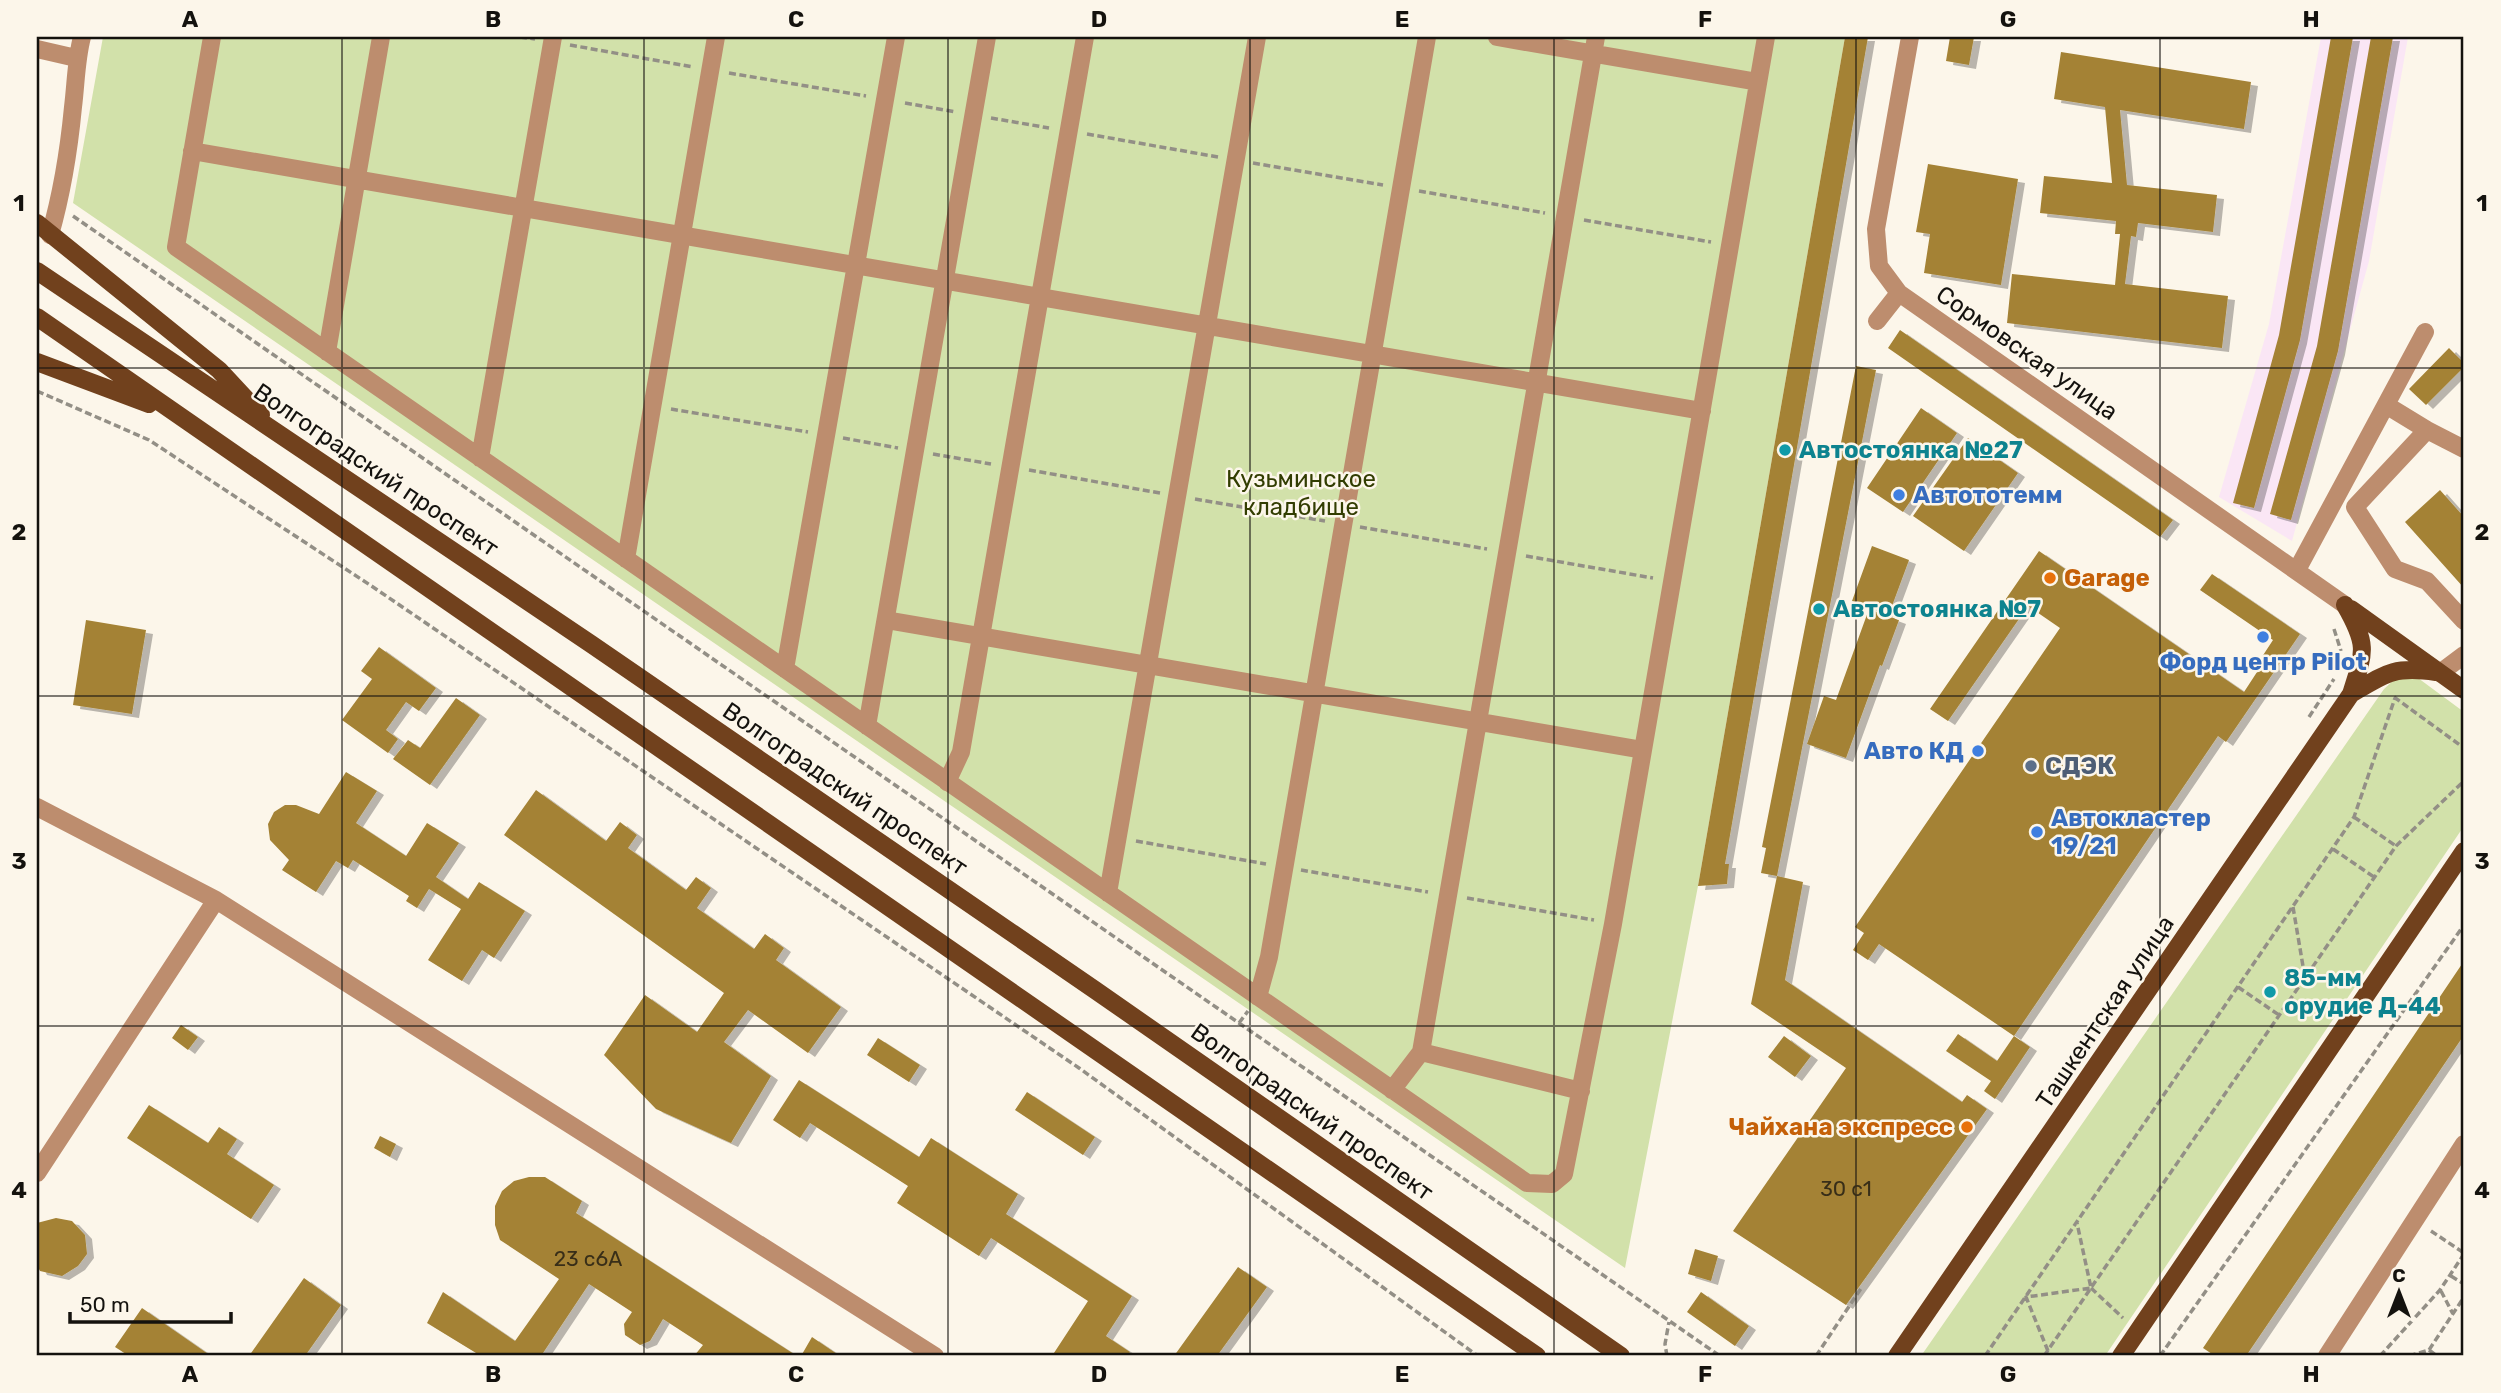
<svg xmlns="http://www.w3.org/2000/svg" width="2501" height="1393" viewBox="0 0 2501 1393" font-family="Rubik,sans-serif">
<defs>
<filter id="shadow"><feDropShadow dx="7" dy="4" stdDeviation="0" flood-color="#0004"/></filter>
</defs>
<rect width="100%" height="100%" fill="#fcf6ea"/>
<path fill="#fae6f5" d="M2321 37H2408L2369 261 2292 541 2219 497 2269 324Z"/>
<path fill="#d2e1aa" d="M103 37H1845L1698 886 1625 1268 73 203Z
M2396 678H2418L2464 712V826L2105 1356H1921L2384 689Z"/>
<path fill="#a48235" filter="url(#shadow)" d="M1845 37H1868L1725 864H1729L1727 884 1698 886Z
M1950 37H1974L1969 65 1946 61Z
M2331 37H2353L2300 340 2254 508 2233 503 2279 335Z
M2371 37H2393L2338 351 2291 520 2270 514 2317 346Z
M2061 52 2251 82 2244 129 2120 110 2127 185 2217 195 2213 232 2138 223 2136 237 2131 236 2125 284 2228 296 2222 348 2007 323 2012 274 2115 285 2120 234H2115L2116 221 2040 213 2044 176 2112 183 2105 107 2054 99Z
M1928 164 2018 179 2001 285 1924 273 1930 234 1916 232Z
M1900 330 2173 520 2160 537 1888 348Z
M2449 348 2464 363V367L2426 405 2409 389Z
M1856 366 1876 370 1777 876 1803 882 1785 980 1962 1102 1967 1095 1987 1109 1846 1305 1733 1231 1846 1068 1751 1004 1777 876 1761 873 1766 848 1762 847Z
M1921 408 1957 433 1903 512 1867 488Z
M1968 438 2018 473 1964 551 1913 516Z
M2440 490 2464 517V588L2405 522Z
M1872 546 1909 560 1889 614 1852 601Z
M2039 551 2244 692 2259 669 2256 666 2273 640 2200 590 2212 574 2300 634 2226 742 2218 736 2014 1036 1879 944 1868 960 1853 950 1864 933 1855 927 2060 628 2028 606 1948 721 1930 709Z
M1869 609 1899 620 1882 666 1880 665 1846 758 1807 744 1824 696 1836 700Z
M86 620 146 630 132 714 73 705Z
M379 647 436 688 419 711 406 702 386 730 398 739 388 753 342 720 372 679 361 671Z
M456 698 480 715 430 785 393 759 408 740 420 748Z
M346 772 377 791 356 823 406 856 427 823 459 843 436 877 468 899 479 882 525 911 494 958 482 950 462 981 428 960 461 909 429 889 417 908 406 901 409 896 353 860 348 868 336 861 316 892 282 870 289 860 270 840 268 824 274 812 285 805H296L319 814Z
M536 790 606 841 620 822 637 835 628 848 686 890 696 877 711 888 697 908 754 949 765 934 784 948 776 960 841 1007 808 1053 748 1010 724 1042 771 1076 731 1143 656 1109 604 1055 645 995 697 1032 724 993 504 835Z
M2464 961V1035L2246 1356H2215L2203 1348Z
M181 1025 198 1037 188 1050 172 1038Z
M1958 1034 1997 1061 2014 1036 2030 1047 1995 1099 1984 1091 1991 1081 1946 1051Z
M1784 1036 1811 1056 1795 1077 1768 1057Z
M878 1038 920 1065 909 1082 867 1055Z
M799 1080 919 1157 931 1138 1018 1194 1006 1214 1132 1296 1106 1336 1130 1352 1127 1356H1052L1088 1301 991 1238 979 1256 897 1203 908 1186 810 1123 800 1138 773 1120Z
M1027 1092 1095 1137 1083 1155 1015 1110Z
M149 1105 208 1143 219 1127 237 1139 227 1154 274 1185 251 1219 127 1138Z
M380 1136 396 1144 390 1157 374 1148Z
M529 1177H545L582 1201 576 1213 797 1356H694L703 1345 663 1319 650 1341 640 1345 625 1335 624 1324 632 1312 589 1284 541 1356H481L427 1323 443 1292 515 1341 559 1279 500 1240 495 1225V1206L502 1191 514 1181Z
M56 1218 72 1221 85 1235 87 1254 78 1266 62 1276 40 1271 37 1265V1223Z
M1695 1249 1718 1256 1711 1281 1688 1274Z
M1238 1267 1267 1287 1217 1356H1174Z
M304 1278 341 1305 305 1356H249Z
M1701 1292 1749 1326 1735 1346 1687 1312Z
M142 1308 211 1356H129L115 1347Z
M812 1337 840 1356H801Z"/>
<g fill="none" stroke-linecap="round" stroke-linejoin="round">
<path stroke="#938f86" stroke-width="3.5" stroke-dasharray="7 3.5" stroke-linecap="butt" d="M520 37 535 39
M570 45 693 67
M729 73 866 96
M905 103 956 112
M991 118 1049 128
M1087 134 1218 157
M1253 163 1383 185
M1419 191 1545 213
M73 216 1720 1356
M1584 220 1711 242
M37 391 149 440 373 587 1079 1068 1478 1356
M671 409 808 432
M843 438 898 448
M933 454 991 464
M1029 470 1160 493
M1195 499 1325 521
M1360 527 1487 549
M1526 556 1653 578
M2334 629 2341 651
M2394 697 2464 748
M2309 717 2334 679
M2354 817 2396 846
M1136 841 1266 864
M2333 849 2374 877
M1301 870 1428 892
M1467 898 1594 920
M2293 907 2305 978
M2238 987 2279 1015
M1239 1023 1248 1011
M2431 1231 2464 1253
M2451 1276 2464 1284
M2091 1288 2123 1318
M2441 1291 2453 1314
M2429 1350 2437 1356
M2048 1351 2026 1297 2091 1288 2077 1223
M1667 1356 1665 1344 1669 1322
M1816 1356 1862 1287
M1985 1356 2354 817 2395 698
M2044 1356 2396 846 2464 781
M2160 1356 2464 925
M2380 1356 2440 1290 2464 1254
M2409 1356 2429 1350 2464 1297"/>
<path stroke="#bd8d6e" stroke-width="18" d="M212 37 176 247 1527 1183 1552 1184 1564 1174 1613 924 1766 37
M1497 37 1758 82
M1910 37 1876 229 1879 266 1899 293 2345 605
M37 49 76 58
M192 151 1702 411
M50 235C62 193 69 149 73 107 76 83 76 60 82 37
M1877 321 1899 293
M327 352 381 37
M2386 405 2427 430
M2464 449 2427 430 2355 507 2395 569 2427 581 2464 621
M480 458 553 37
M626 559 716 37
M2297 570 2425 332
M886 620 1643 750
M785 669 896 37
M2440 673 2464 655
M867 726 987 37
M947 782 961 752 1085 37
M37 807 216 900 935 1356
M1108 893 1257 37
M1258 997 1269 957 1427 37
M1421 1052 1581 1091
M1392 1090 1421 1052 1596 37
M37 1173 216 900
M2327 1356 2464 1144"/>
<path stroke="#71411d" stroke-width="18" d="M37 223 219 370 261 415
M37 271 591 644 1095 990 1621 1356
M37 317 1537 1356
M37 362 149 404
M2351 609 2464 690
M2351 694C2386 673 2394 666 2436 672
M1897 1356 2351 694C2365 651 2368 645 2345 605
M2121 1356 2464 851"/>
</g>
<path fill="none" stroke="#14120e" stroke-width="2" stroke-opacity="0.55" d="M342 37V1356M644 37V1356M948 37V1356M1250 37V1356M1554 37V1356M1856 37V1356M2160 37V1356M37 368H2464M37 696H2464M37 1026H2464"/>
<g fill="#0f9aa8" stroke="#fcf6ea" stroke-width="2.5">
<circle cx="1785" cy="450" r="7"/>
<circle cx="1819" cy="609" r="7"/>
<circle cx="2270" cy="992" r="7"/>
</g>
<g fill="#3f7fe0" stroke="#fcf6ea" stroke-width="2.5">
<circle cx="1899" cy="495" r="7"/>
<circle cx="2263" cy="637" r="7"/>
<circle cx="1978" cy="751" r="7"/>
<circle cx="2037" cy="832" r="7"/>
</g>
<g fill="#e8710a" stroke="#fcf6ea" stroke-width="2.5">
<circle cx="2050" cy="578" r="7"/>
<circle cx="1967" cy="1127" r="7"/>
</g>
<circle fill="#5c6f8a" stroke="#fcf6ea" stroke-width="2.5" cx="2031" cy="766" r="7"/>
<g text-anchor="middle" stroke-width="5" stroke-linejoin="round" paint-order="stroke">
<g font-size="21" fill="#382e18">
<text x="1846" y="1196">30 с1</text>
<text x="588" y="1266">23 с6А</text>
</g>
<g font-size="24" fill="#14120e" stroke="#fcf6ea">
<text transform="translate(2027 353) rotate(35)" y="8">Сормовская улица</text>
<text transform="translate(376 470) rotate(34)" y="8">Волгоградский проспект</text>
<text transform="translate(845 789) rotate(34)" y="8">Волгоградский проспект</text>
<text transform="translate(2105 1012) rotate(-56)" y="8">Ташкентская улица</text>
<text transform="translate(1312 1112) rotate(35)" y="8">Волгоградский проспект</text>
</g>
<g font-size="24" font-weight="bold" fill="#0d838f" stroke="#fcf6ea" text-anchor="start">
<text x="1799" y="458">Автостоянка №27</text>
<text x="1833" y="617">Автостоянка №7</text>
<text x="2284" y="986">85-мм<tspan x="2284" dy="28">орудие Д-44</tspan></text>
</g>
<g font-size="24" fill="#323d01" stroke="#fcf6ea">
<text x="1301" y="487">Кузьминское<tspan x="1301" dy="28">кладбище</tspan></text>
</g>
<g font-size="24" font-weight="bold" fill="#366cbe" stroke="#fcf6ea" text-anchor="start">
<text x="1913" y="503">Автототемм</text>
<text x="2263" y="670" text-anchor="middle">Форд центр Pilot</text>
<text x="1964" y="759" text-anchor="end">Авто КД</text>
<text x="2051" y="826">Автокластер<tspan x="2051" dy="28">19/21</tspan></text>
</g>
<g font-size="24" font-weight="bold" fill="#c56008" stroke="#fcf6ea" text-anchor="start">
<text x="2064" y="586">Garage</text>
<text x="1953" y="1135" text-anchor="end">Чайхана экспресс</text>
</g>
<g font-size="24" font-weight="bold" fill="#4e5e75" stroke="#fcf6ea" text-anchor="start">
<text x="2045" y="774">СДЭК</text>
</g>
</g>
<rect width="2501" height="1393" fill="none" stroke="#fcf6ea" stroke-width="77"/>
<g transform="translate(2399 1292)" stroke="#fcf6ea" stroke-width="5" paint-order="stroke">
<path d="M0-5L12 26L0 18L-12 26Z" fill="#14120e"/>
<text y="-10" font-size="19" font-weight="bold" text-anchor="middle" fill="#14120e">С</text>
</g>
<path d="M70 1312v10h161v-10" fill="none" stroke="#14120e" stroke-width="3.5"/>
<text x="80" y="1312" font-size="21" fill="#14120e" stroke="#fcf6ea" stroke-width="5" paint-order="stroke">50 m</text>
<rect x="38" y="38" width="2424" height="1316" fill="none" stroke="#14120e" stroke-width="2.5"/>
<g font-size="23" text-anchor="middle" font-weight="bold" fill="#14120e">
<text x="190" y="27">A</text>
<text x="493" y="27">B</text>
<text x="796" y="27">C</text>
<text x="1099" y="27">D</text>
<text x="1402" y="27">E</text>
<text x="1705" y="27">F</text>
<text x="2008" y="27">G</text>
<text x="2311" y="27">H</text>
<text x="19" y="211">1</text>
<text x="2482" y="211">1</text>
<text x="19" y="540">2</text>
<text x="2482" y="540">2</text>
<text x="19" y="869">3</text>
<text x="2482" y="869">3</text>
<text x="19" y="1198">4</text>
<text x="2482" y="1198">4</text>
<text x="190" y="1382">A</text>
<text x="493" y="1382">B</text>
<text x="796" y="1382">C</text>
<text x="1099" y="1382">D</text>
<text x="1402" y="1382">E</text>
<text x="1705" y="1382">F</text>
<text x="2008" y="1382">G</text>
<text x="2311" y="1382">H</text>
</g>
</svg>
